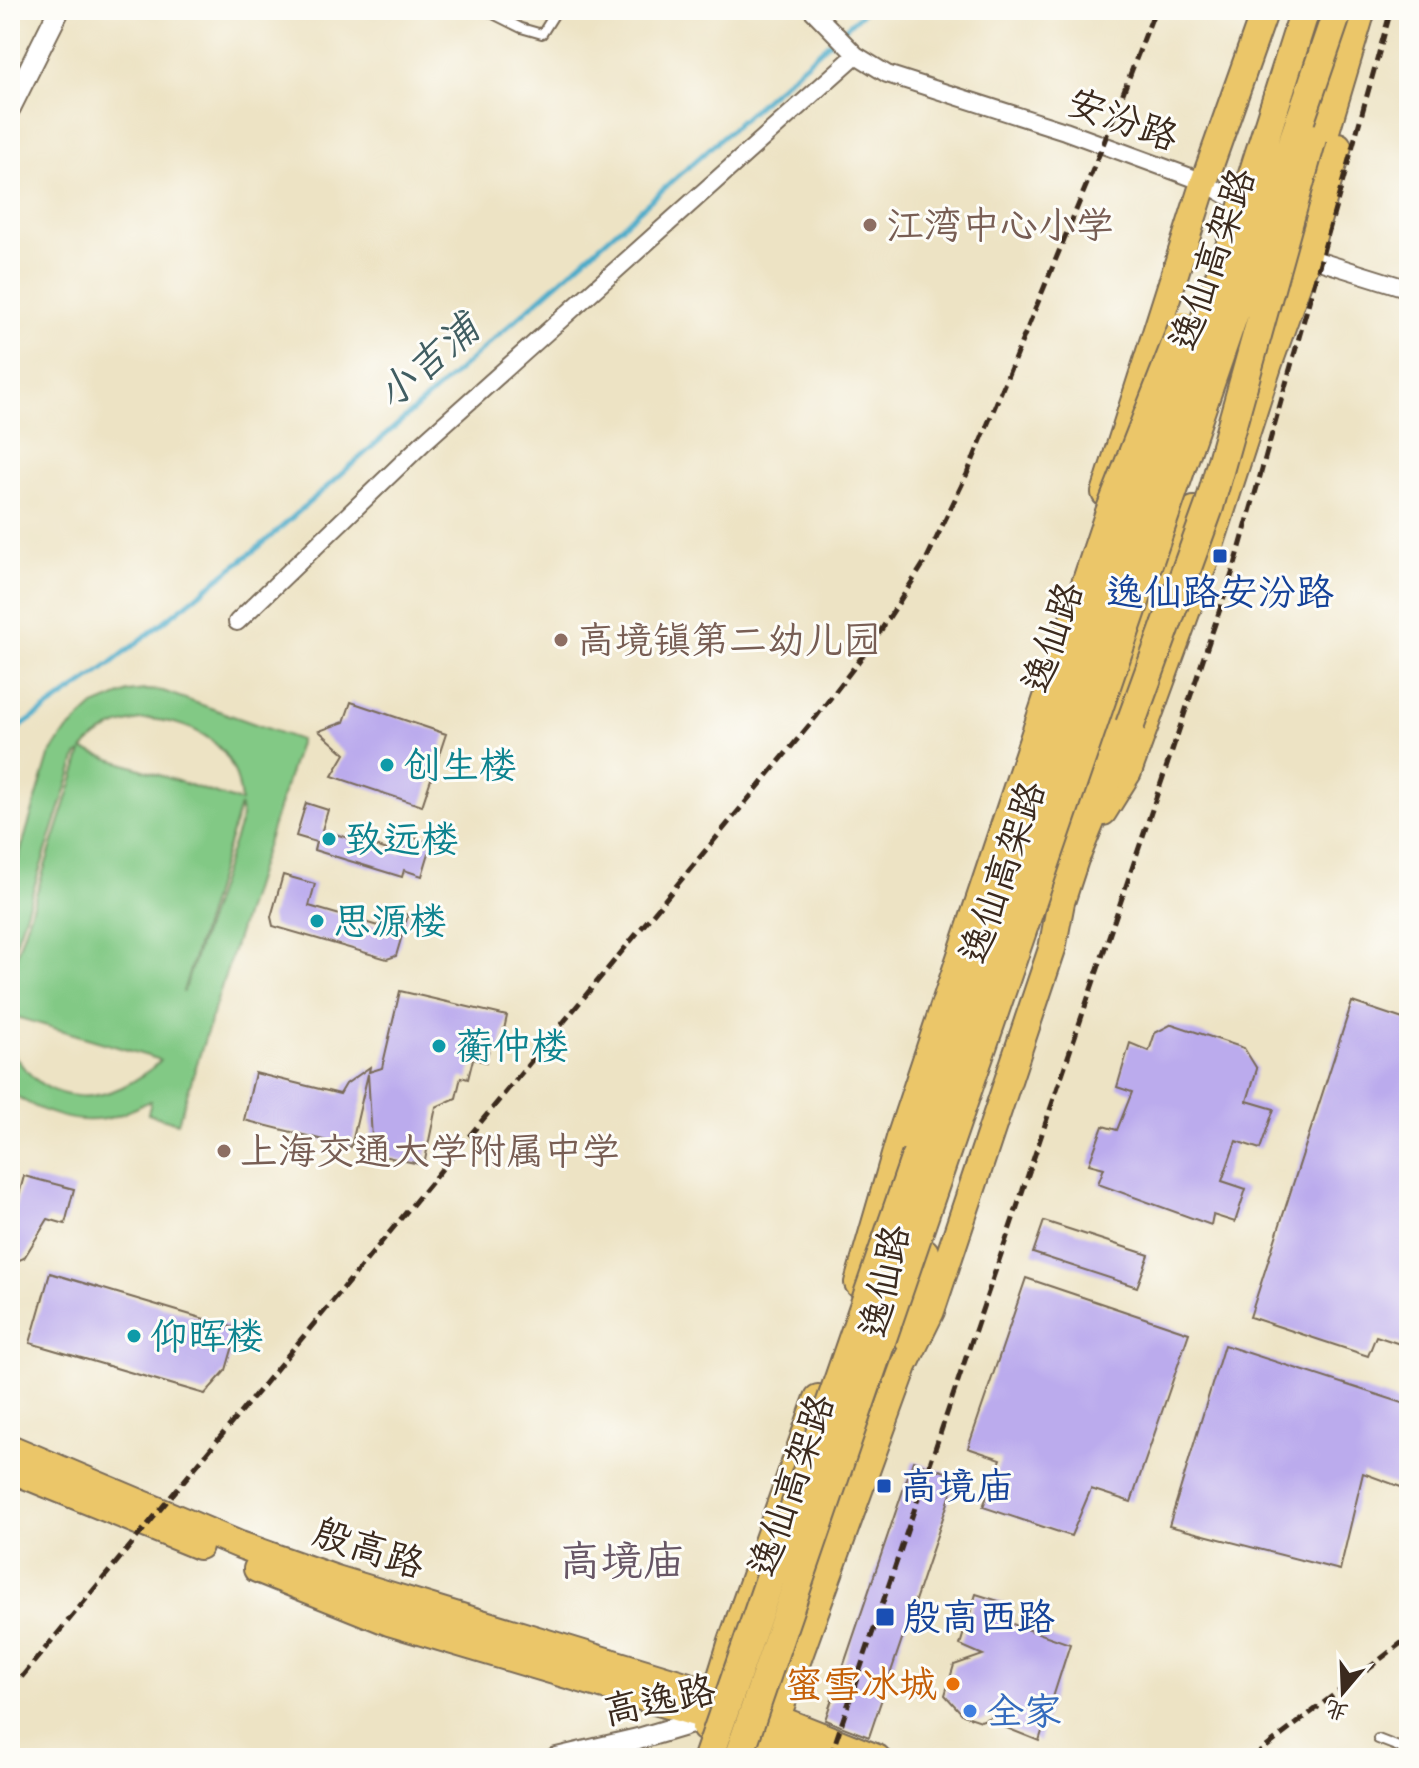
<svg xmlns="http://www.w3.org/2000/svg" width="1419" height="1768" viewBox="0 0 1419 1768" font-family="Caveat,'LXGW WenKai TC',sans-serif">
<rect width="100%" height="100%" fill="#fdfcf7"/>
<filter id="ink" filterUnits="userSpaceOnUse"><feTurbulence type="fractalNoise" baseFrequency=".0125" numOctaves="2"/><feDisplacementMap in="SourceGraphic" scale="16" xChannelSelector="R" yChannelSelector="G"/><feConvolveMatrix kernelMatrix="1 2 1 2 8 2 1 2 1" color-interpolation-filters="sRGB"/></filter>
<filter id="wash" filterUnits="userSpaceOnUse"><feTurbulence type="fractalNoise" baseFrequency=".006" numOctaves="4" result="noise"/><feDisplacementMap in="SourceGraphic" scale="32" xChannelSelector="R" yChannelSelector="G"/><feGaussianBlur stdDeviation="1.8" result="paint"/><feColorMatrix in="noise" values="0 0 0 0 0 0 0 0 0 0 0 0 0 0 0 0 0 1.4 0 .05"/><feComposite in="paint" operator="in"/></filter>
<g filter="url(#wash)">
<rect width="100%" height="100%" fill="#ede3c4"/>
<path fill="#82c985" stroke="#5e7a52" stroke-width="2" fill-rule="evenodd" d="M145 690 163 691 300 740 178 1123 148 1114 151 1101C140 1105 128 1112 116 1116 80 1128 40 1113 10 1092V1048C48 1114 111 1107 161 1060L10 1015V975L82 752 77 756 10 961V887L49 756 65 733 94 706 128 692ZM150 719C200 724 237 747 241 802L83 750C100 729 123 721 150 719ZM240 806 242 817 183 993V992Z"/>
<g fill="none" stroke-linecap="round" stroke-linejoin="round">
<path stroke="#4aabc9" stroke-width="5" d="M10 734 101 671 260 546 866 10"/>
</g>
<g id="blocks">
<path fill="#bbabed" d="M351 702 446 734 422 806 332 776 345 754 319 731 344 722Z
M306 803 328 810 322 830 401 854 407 836 432 843 422 876 404 870 402 877 314 850 316 842 296 836Z
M283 875 315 884 309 906 378 926 383 908 408 915 396 956 387 959 273 926 271 917Z
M400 991 507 1016 500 1048 490 1045 486 1062 473 1059 468 1079 461 1077 456 1098 436 1107 424 1165 373 1154 368 1074 351 1147 244 1120 255 1073 340 1094 346 1084 370 1067 369 1072 382 1068Z
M1352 1002 1409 1021V1347L1376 1336 1368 1356 1250 1317Z
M1172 1024 1244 1048 1257 1069 1247 1101 1274 1109 1260 1149 1236 1141 1222 1181 1246 1189 1235 1222 1213 1215 1211 1225 1098 1184 1104 1168 1089 1164 1103 1126 1117 1130 1132 1092 1117 1087 1130 1043 1149 1051 1155 1033Z
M24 1176 74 1189 65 1224 48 1219 24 1258 10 1264V1228Z
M1044 1221 1149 1255 1137 1287 1033 1253Z
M50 1273 238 1329 226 1370 205 1394 30 1343Z
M1026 1278 1189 1333 1131 1502 1091 1489 1071 1536 983 1507 1001 1459 968 1448Z
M1224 1345 1409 1405V1490L1363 1473 1340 1570 1169 1526Z
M913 1461 957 1476 869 1737 825 1720Z
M976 1594 1005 1603 1001 1620 1070 1644 1039 1741 1004 1727 1010 1709 981 1721 963 1715 945 1695 954 1665 983 1655 960 1645Z"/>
</g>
</g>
<g filter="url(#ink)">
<use href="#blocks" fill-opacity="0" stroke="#796b58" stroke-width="2"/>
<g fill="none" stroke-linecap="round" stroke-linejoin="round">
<g stroke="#796b58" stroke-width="12">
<path id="service" d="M485 10 521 28 542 34 557 10
M1378 1739 1409 1751"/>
</g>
<g stroke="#796b58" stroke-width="20">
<path id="minor" d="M812 10 856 55 887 74 1065 131 1204 182 1249 209
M1300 255 1409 289
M237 622 423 443 856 55"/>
</g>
<g stroke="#796b58" stroke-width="24">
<path id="tertiary" d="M10 108 59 10
M557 1758 638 1739 712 1717"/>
</g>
<g stroke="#796b58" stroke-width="30">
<path id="primary" d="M1315 168 1362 10
M1105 493 1204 182 1265 10
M1103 812 1128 772 1208 552 1269 363 1307 257 1338 146
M908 1339 916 1278 925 1252
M10 1448 240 1545 333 1578 715 1694 877 1758
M10 1469 199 1546
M257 1569 389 1622 709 1717 822 1758
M705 1728 732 1641 818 1398
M762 1758 904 1366 931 1311 1052 949 1061 902 1077 853 1098 763 1194 510"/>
</g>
<g stroke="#796b58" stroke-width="32">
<path id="trunk" d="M1077 853 1130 725
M859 1283 902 1135"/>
</g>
<use href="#service" stroke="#fff" stroke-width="8"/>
<use href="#minor" stroke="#fff" stroke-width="16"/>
<use href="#tertiary" stroke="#fff" stroke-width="20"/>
<use href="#primary" stroke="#ebc669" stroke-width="26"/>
<use href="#trunk" stroke="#ebc669" stroke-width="28"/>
<path stroke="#3b2a1e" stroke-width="5" stroke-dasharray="12 6" stroke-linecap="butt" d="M10 1691 816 717 874 641 926 560 967 474 1103 145 1155 10
M830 1758 1235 565 1391 10
M1252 1758 1409 1637"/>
<g stroke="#796b58" stroke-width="32" stroke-linecap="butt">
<path id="trunk-bridge" d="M1130 725 1209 507 1312 138
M902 1135 1110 512 1183 326
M708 1758 1229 250 1305 10
M738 1758 1338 10"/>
</g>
<use href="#trunk-bridge" stroke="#ebc669" stroke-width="28"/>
</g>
</g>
<g fill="#8d6e63" stroke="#fdfcf7" stroke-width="3">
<circle cx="870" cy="225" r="8"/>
<circle cx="561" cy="640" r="8"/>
<circle cx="224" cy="1151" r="8"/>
</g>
<g fill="#1a4fb4" stroke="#fdfcf7" stroke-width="3">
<rect x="1212" y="548" width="16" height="16" rx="4"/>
<rect x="876" y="1478" width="16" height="16" rx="4"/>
<rect x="875" y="1607" width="20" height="20" rx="4"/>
</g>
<g fill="#0f9aa8" stroke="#fdfcf7" stroke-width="3">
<circle cx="387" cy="765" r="8"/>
<circle cx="329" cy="839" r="8"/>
<circle cx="317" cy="921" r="8"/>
<circle cx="439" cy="1046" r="8"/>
<circle cx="134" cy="1336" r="8"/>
</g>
<circle fill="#e8710a" stroke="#fdfcf7" stroke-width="3" cx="953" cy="1684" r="8"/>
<circle fill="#3f7fe0" stroke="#fdfcf7" stroke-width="3" cx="970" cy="1711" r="8"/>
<g text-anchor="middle" stroke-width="6" stroke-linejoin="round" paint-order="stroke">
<g font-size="38" fill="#3b2a1e" stroke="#fdfcf7">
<text transform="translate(1123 119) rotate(20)" y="13">安汾路</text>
<text transform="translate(1212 259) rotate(-71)" y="13">逸仙高架路</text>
<text transform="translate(1052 637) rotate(-71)" y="13">逸仙路</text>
<text transform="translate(1002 872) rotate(-71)" y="13">逸仙高架路</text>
<text transform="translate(884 1281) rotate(-78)" y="13">逸仙路</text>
<text transform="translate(791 1485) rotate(-71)" y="13">逸仙高架路</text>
<text transform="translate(369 1548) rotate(18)" y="13">殷高路</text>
<text transform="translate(659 1700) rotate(-12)" y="13">高逸路</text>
</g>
<g font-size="38" fill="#785e54" stroke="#fdfcf7" text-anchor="start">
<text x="886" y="238">江湾中心小学</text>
<text x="577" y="653">高境镇第二幼儿园</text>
<text x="240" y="1164">上海交通大学附属中学</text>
</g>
<g font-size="38" fill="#164399" stroke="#fdfcf7" text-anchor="start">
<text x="1220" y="605" text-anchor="middle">逸仙路安汾路</text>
<text x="900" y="1499">高境庙</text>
<text x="903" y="1630">殷高西路</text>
</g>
<g font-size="38" fill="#0d838f" stroke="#fdfcf7" text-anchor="start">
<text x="403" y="778">创生楼</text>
<text x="345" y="852">致远楼</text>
<text x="333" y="934">思源楼</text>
<text x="455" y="1059">蘅仲楼</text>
<text x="150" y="1349">仰晖楼</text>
</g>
<g font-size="38" fill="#c56008" stroke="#fdfcf7" text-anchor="end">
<text x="937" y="1697">蜜雪冰城</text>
</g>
<g font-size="38" fill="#366cbe" stroke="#fdfcf7" text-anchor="start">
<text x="986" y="1724">全家</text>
</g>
<g font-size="40" font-style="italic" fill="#415e62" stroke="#fdfcf7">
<text transform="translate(427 361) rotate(-41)" y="14">小吉浦</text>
</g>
<g font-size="42" fill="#685766" stroke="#fdfcf7">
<text x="622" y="1575">高境庙</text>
</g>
</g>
<rect width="1419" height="1768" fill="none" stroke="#fdfcf7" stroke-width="40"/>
<g transform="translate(1343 1692) rotate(199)" stroke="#fdfcf7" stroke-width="6" paint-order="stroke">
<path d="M0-6L14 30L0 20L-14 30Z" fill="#3b2a1e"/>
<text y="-12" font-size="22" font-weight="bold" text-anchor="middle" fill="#3b2a1e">北</text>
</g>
</svg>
